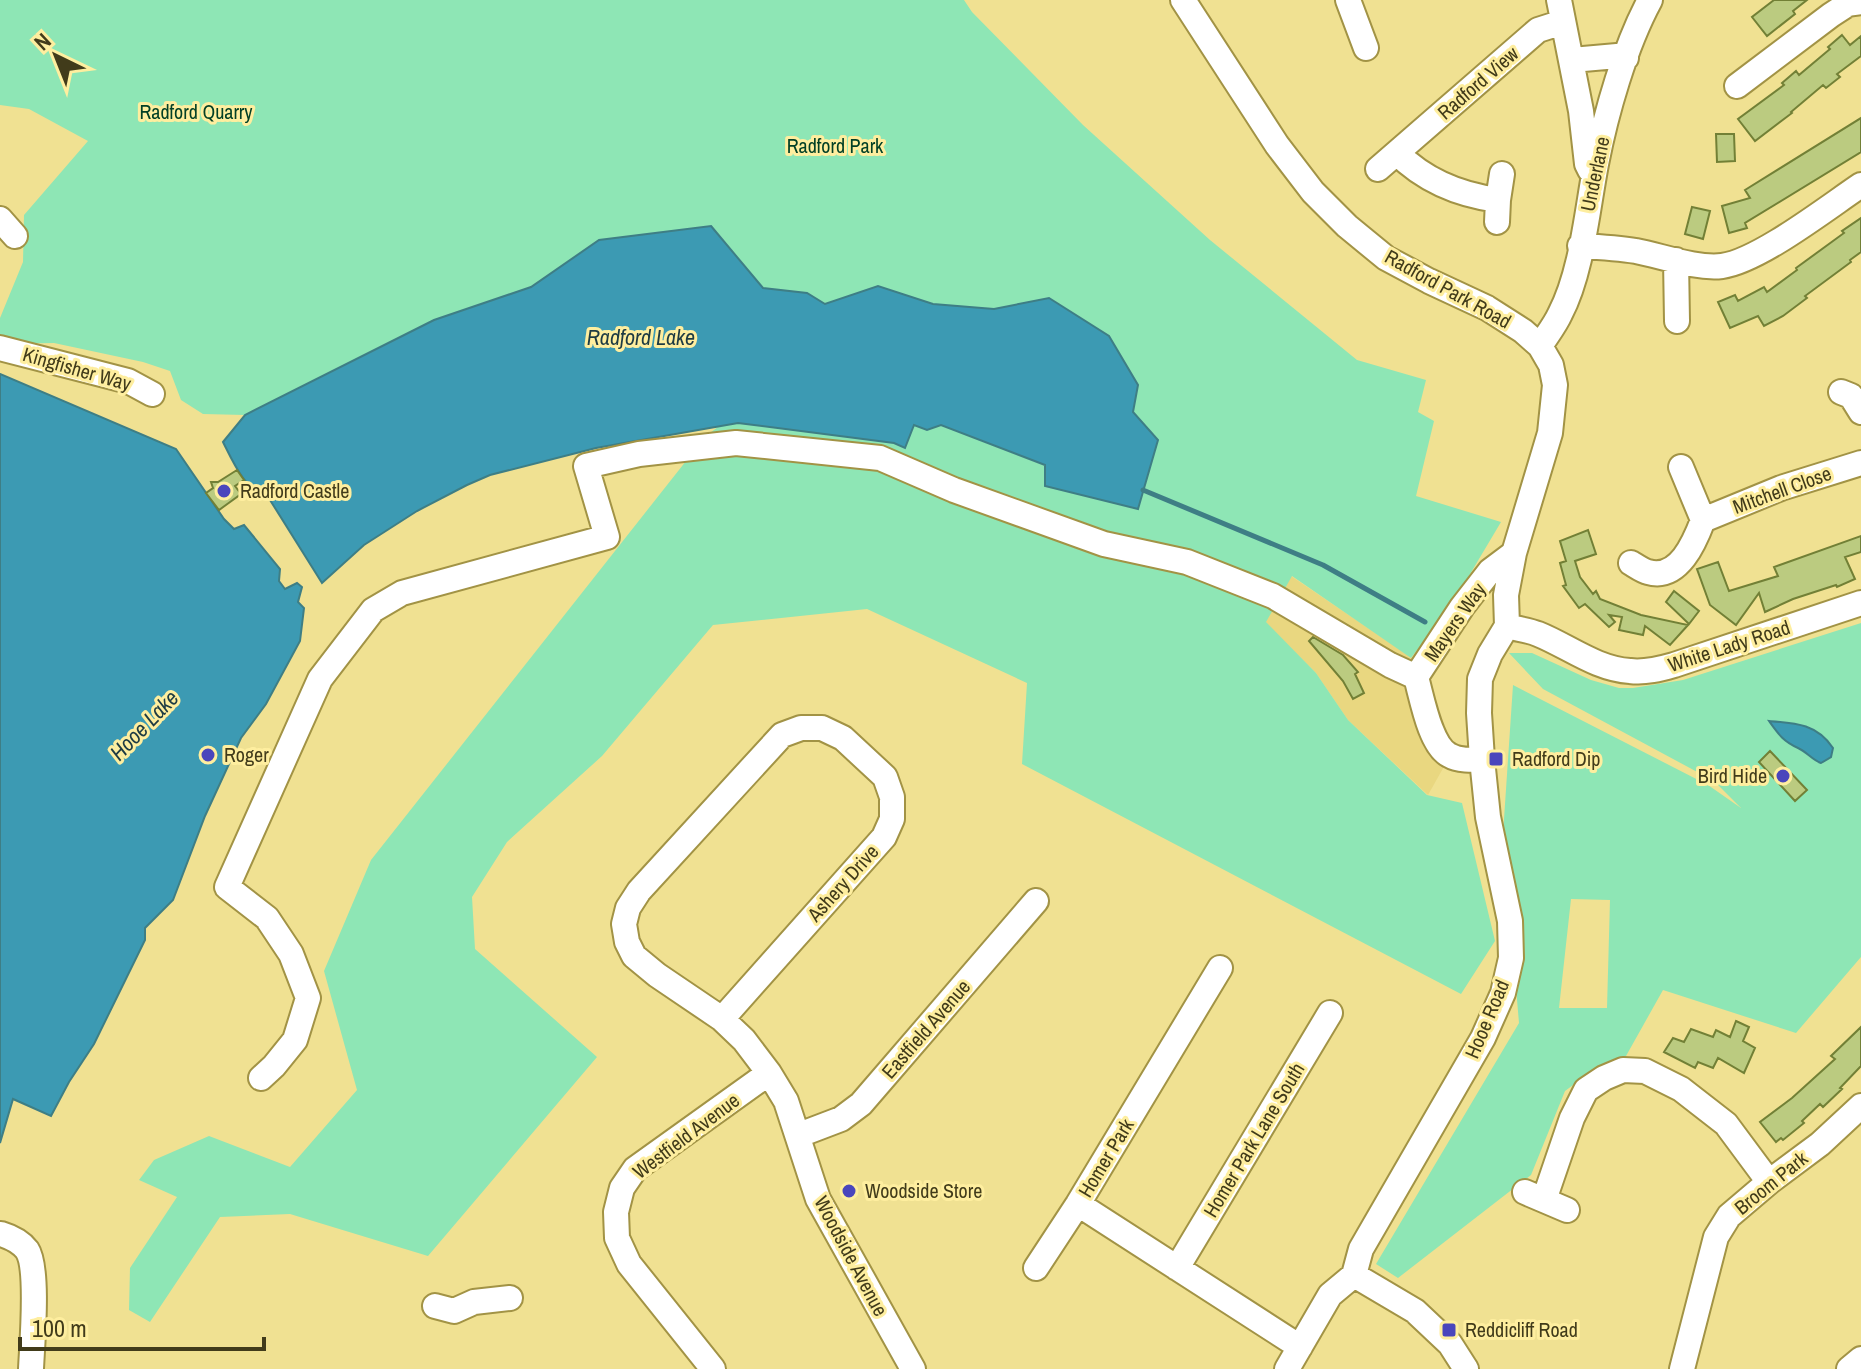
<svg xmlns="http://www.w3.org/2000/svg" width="1861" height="1369" viewBox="0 0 1861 1369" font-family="'Archivo Narrow',sans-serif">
<rect width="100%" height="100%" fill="#f0e192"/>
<path fill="#e9d780" d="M1291 576 1424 666 1450 756 1428 795 1348 720 1316 673 1265 622Z"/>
<path fill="#8ee6b5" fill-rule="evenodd" d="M0 0H964L972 12 1083 125 1210 240 1357 360 1426 380 1418 412 1434 421 1416 496 1501 522 1454 601 1411 658 1292 576 1266 622 1316 673 1348 720 1427 795 1462 803 1495 941 1461 994 1022 764 1027 683 867 609 713 625 602 756 507 842 472 897 475 949 597 1057 428 1256 290 1214 220 1217 150 1322 129 1310 130 1268 177 1197 139 1180 154 1160 209 1136 290 1167 357 1090 324 971 371 860 705 437 719 426 737 423 894 443 904 448 914 424 927 430 941 425 1046 466 1133 412 1049 298 994 309 933 304 878 286 825 304 807 293 763 288 739 259 599 240 531 287 434 320 245 415 203 414 181 400 170 371 143 362 54 343 0 344V318L23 262 24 215 88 141 29 109 0 105Z
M1861 623V957L1796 1033 1663 990 1626 1056 1596 1068 1565 1091 1531 1175 1398 1278 1376 1264 1519 1023 1503 834 1513 685 1708 785 1741 808 1714 781 1543 689 1509 653H1532L1591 680 1619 688H1633L1683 680ZM1571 899 1610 900 1607 1008H1559Z"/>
<path fill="#3c9ab3" stroke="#3e7e85" stroke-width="2" d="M711 226 763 288 807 293 825 304 878 286 933 304 994 309 1049 298 1109 336 1138 385 1133 412 1158 440 1138 509 1045 486V465L941 425 927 430 914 425 905 448 894 443 738 423 596 448 490 475 467 485 417 511 364 545 322 583 270 500C245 490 234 464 223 442L245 415 434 320 531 287 599 240Z
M0 374 176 449 224 519 234 529 244 525 280 569 279 581 285 589 297 583 302 587 298 602 304 608 300 641 266 704 241 738 205 816 173 900 145 928V940L94 1044 69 1082 51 1116 13 1099 0 1143Z
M1769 721C1796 723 1817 724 1833 748L1831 757 1821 763C1812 760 1807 752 1798 748 1783 741 1779 735 1769 721Z"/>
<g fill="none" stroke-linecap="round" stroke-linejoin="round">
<path stroke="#3e7e85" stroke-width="5" d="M1143 490 1323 565 1425 622"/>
</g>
<path fill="#bbcb80" stroke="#728036" stroke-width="2" d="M1774 0H1807L1793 11 1795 14 1767 36 1752 17Z
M1842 35 1850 45 1861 36V56L1837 74 1840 77 1826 88 1823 85 1791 112 1792 113 1755 141 1738 119 1784 85 1782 83 1796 71 1799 75 1830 49 1828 47Z
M1861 118V152L1745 223 1747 228 1729 233 1722 206 1750 198 1745 190Z
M1716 134H1734L1735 161 1717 162Z
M1692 207 1710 211 1703 239 1685 234Z
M1861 218V252L1850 260 1851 262 1805 296 1807 298 1783 316 1764 326 1758 316 1730 328 1718 302 1735 295 1738 301 1764 287 1767 292 1797 270 1796 268 1844 233 1842 231Z
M237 470 244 480 235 486 241 494 219 510 206 493 213 488 211 482H218Z
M1588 530 1596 554 1575 561 1580 577 1593 594 1596 591 1600 599 1641 615 1688 625 1670 645 1645 626 1643 635 1619 630 1622 617 1609 615 1615 622 1609 627 1585 604 1579 608 1563 586 1566 585 1560 563 1566 561 1560 541Z
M1861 536V552L1845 557 1855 579 1837 587 1836 585 1793 599 1765 612 1759 593 1736 625 1710 605 1697 569 1718 562 1729 591 1778 576 1774 567Z
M1674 591 1699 611 1689 624 1666 602Z
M1313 637 1343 655 1358 672 1355 674 1364 693 1353 699 1343 681 1309 641Z
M1770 751 1807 790 1795 801 1759 762Z
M1736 1021 1749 1027 1743 1041 1755 1048 1744 1073 1718 1058 1713 1068 1698 1062 1695 1068 1664 1052 1673 1038 1684 1042 1691 1029 1713 1037 1716 1030 1730 1037Z
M1861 1027V1066L1840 1088 1842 1089 1823 1107 1820 1104 1802 1121 1804 1123 1783 1140 1781 1138 1776 1142 1760 1122 1792 1098 1835 1059 1831 1056Z"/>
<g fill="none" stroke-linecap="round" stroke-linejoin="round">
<g stroke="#a29345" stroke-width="28">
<path id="minor" d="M1183 0 1277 145 1313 192 1347 226 1386 258 1429 281 1487 308 1523 331 1540 346 1551 365 1555 385 1550 433 1514 553 1506 595 1507 626
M1348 0 1366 48
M1559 0 1581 111 1587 164 1590 170
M1572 60 1617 56 1626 58
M1737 86 1831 15 1848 4 1861 2
M1397 153C1424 180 1460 195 1498 200L1497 222
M1378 169 1538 30 1563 22
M1498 200 1502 174
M0 219 15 236
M1580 246C1599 247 1618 248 1636 251 1662 256 1696 269 1722 266 1759 261 1828 207 1861 185
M1676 260 1677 321
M1540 346C1547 335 1555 325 1560 314 1582 272 1587 211 1596 164 1606 113 1625 46 1650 0
M0 348 128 381 152 394
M1841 392 1851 396 1861 412
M1681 467 1703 520
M1631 563C1636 566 1643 571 1648 572 1679 581 1695 541 1703 520L1781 488 1861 463
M1507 626C1517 629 1528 630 1538 634 1568 646 1596 669 1630 671 1645 673 1660 669 1674 665L1861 603
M1482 759C1471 760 1459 761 1449 755 1430 745 1422 698 1416 677L1462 607 1490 571 1514 553
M1220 968 1078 1204 1300 1347
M722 1019 884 837 892 819V797L885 777 843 738 822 728H801L782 735 639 891 628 908 624 924 627 942 634 956 657 975 722 1019 744 1040 769 1073 786 1101 818 1199 913 1369
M261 1078 274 1066 295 1040 308 998 291 954 267 918 227 887 320 679 373 610 402 593 607 537 586 466 639 454 736 443 880 458 954 490 1104 544 1187 562 1273 596 1390 665 1416 677
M799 1135 841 1119 861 1104 1036 901
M1525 1192 1567 1210
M1544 1200 1572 1118 1586 1090 1604 1078 1623 1070 1645 1071 1681 1089 1726 1124 1769 1182
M1 1234C11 1237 20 1241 27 1250 39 1268 32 1345 31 1369
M1036 1268 1078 1204
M1177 1268 1330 1013
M1354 1275 1415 1311 1450 1344 1466 1369
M435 1306 454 1311 474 1302 510 1298
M713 1369 629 1264 617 1238 616 1212 622 1188 635 1169 769 1073
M1287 1369 1330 1295 1354 1275 1361 1249 1483 1038 1503 993 1511 958 1510 921 1488 817 1482 759 1479 713 1480 679 1490 654 1507 626
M1682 1369 1716 1237 1729 1216 1769 1182 1820 1144 1861 1106
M1849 1369 1861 1359"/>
</g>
<use href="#minor" stroke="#fff" stroke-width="24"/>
</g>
<g fill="#4a46bc" stroke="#feee9f" stroke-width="3">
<circle cx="224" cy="491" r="8"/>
<circle cx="208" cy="755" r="8"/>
<rect x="1488" y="751" width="16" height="16" rx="4"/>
<circle cx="1783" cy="776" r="8"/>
<circle cx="849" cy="1191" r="8"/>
<rect x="1441" y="1322" width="16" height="16" rx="4"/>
</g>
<g text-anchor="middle" stroke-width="6" stroke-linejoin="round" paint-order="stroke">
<g font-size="20" fill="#413b1a" stroke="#feee9f">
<text transform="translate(1478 83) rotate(-41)" y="7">Radford View</text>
<text transform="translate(1595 174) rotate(-78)" y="7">Underlane</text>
<text transform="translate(1448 289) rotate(29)" y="7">Radford Park Road</text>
<text transform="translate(77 369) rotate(16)" y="7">Kingfisher Way</text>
<text transform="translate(1782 490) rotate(-20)" y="7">Mitchell Close</text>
<text transform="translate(1455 622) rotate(-55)" y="7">Mayers Way</text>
<text transform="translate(1729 646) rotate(-18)" y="7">White Lady Road</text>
<text transform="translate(843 883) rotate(-48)" y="7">Ashery Drive</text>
<text transform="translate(1487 1019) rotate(-67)" y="7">Hooe Road</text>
<text transform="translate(926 1029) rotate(-49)" y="7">Eastfield Avenue</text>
<text transform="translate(686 1136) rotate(-37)" y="7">Westfield Avenue</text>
<text transform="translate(1254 1140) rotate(-59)" y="7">Homer Park Lane South</text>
<text transform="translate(1106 1158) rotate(-59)" y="7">Homer Park</text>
<text transform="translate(1771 1183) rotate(-39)" y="7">Broom Park</text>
<text transform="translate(851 1256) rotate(62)" y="7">Woodside Avenue</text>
</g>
<g font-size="20" fill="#024026" stroke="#feee9f">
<text x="196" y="119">Radford Quarry</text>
<text x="835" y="153">Radford Park</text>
</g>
<g font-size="20" fill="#413b1a" stroke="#feee9f" text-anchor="start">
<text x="240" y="498">Radford Castle</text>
<text x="224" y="762">Roger</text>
<text x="1512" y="766">Radford Dip</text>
<text x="1767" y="783" text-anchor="end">Bird Hide</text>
<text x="865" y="1198">Woodside Store</text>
<text x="1465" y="1337">Reddicliff Road</text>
</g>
<g font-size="22" font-style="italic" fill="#1e3b43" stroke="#feee9f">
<text x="641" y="345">Radford Lake</text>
<text transform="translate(144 725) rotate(-46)" y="8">Hooe Lake</text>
</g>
</g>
<g transform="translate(56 56) rotate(317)" stroke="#feee9f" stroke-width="6" paint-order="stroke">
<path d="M0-6L14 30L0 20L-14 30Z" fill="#413b1a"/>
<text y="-12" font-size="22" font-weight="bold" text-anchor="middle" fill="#413b1a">N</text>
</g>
<path d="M20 1337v12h244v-12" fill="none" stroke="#413b1a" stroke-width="4"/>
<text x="32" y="1337" font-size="24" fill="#413b1a" stroke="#feee9f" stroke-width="6" paint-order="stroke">100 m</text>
</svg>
